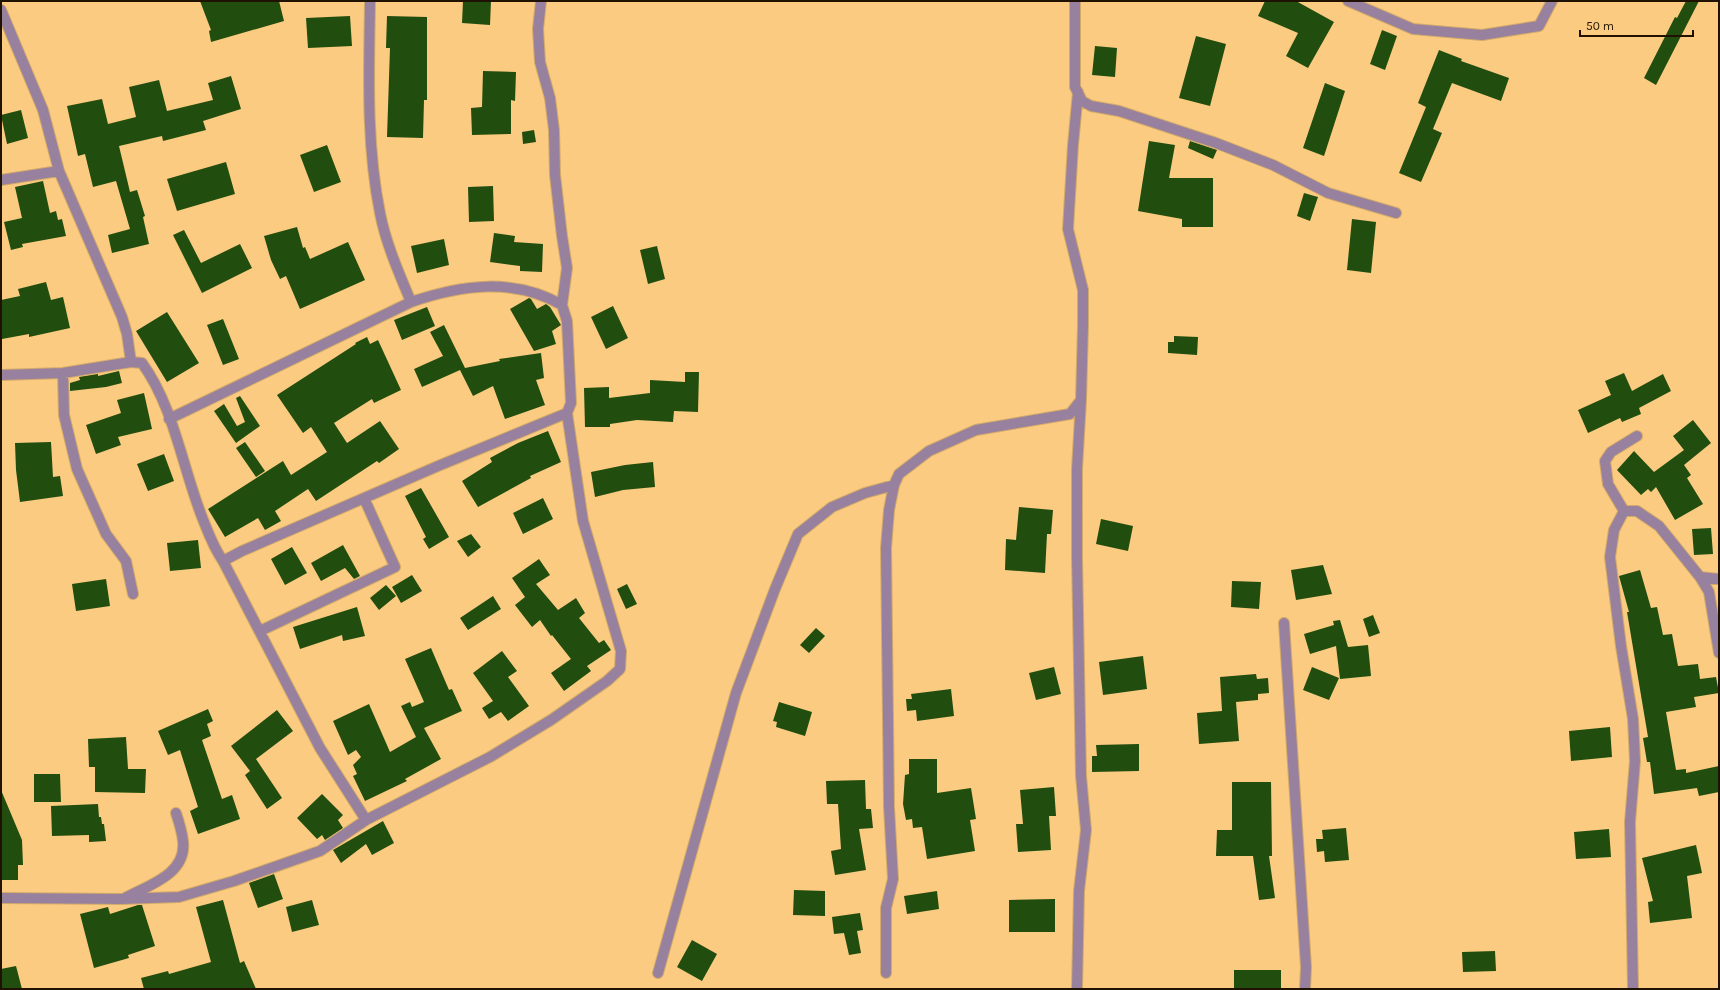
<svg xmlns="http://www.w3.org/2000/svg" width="1720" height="990" viewBox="0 0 1720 990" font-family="Karla,sans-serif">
<rect width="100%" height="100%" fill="#fbcb81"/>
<path fill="#214d0f" d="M200 1H279L284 21 211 42 209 31 211 30Z
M463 1H491L490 25 462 23Z
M1265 1H1296L1334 22 1308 68 1286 56 1298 33 1258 16Z
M1686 1H1699L1656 85 1644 78 1675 17 1677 18Z
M350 16 352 46 308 48 306 18Z
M387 16 427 17V100H424L423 138 387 137 390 48H386Z
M1382 30 1397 36 1385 70 1370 64Z
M1196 36 1226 44 1210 106 1179 98Z
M1095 46 1117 48 1115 77 1092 75Z
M1439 50 1462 59 1461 61 1509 78 1501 101 1452 83 1433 129 1442 133 1421 182 1399 173 1426 107 1418 103Z
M483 71 516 72 515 101 511 100V134L472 135 471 108 482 107Z
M231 76 241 109 203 121 206 130 163 141 162 136 119 146 130 192 137 190 145 216 143 217 149 244 112 253 108 235 130 229 116 181 93 187 85 154 78 156 67 106 102 99 108 124 136 117 129 87 159 80 167 111 213 100 208 83Z
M1325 83 1345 91 1324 156 1303 148Z
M21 110 28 138 7 144 1 115Z
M534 130 536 142 523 144 522 132Z
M1149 141 1175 145 1169 178H1213V227H1182V219L1138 211Z
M1190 141 1217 150 1213 159 1188 148Z
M327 145 341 182 314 192 300 155Z
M226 162 235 194 177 211 167 179Z
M43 181 50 213 56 211 58 220 62 219 66 236 22 244 23 247 11 250 4 222 22 218 15 187Z
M493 186 494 221 469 222 468 187Z
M1304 193 1318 197 1310 221 1297 216Z
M1352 219 1376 222 1371 273 1347 270Z
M297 227 303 248 305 247 310 259 348 242 365 280 300 309 286 276 280 279 271 260 264 236Z
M184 230 201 263 240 244 252 268 202 293 173 235Z
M494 233 515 236 514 242 543 244 542 272 520 271V266L490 262Z
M444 239 449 265 417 273 411 246Z
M657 246 665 279 648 284 640 250Z
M46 282 51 300 63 297 70 328 29 337V334L2 339 1 300 20 296 18 289Z
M529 298 531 299 537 309 546 304 550 307 561 325 552 331 556 344 534 351 510 309Z
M613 306 628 338 606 349 591 317Z
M427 307 435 326 402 340 394 320Z
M167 312 199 363 167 382 136 331Z
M223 319 239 359 223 365 207 325Z
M444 325 465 368 500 361 499 359 541 353 544 378 536 380 545 405 505 419 493 386 473 396 460 370 422 387 414 369 443 356 430 332Z
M1174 336 1198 337 1197 355 1168 353V342H1174Z
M367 337 370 344 378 340 401 390 374 403 372 399 334 423 347 443 380 421 399 449 379 463 377 461 316 501 308 489 275 511 281 521 265 530 258 518 225 537 208 509 283 461 291 475 327 452 311 427 303 433 277 395 356 344 355 343Z
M119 371 122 383 106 387 70 391V383L80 380 79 377 98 374V376Z
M685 372H699L698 412 674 411 673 422 637 420 610 424V427H585L584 388 609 387V398L650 393V380L685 382Z
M1624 373 1632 391 1663 374 1671 391 1639 408 1641 414 1622 422 1620 418 1588 433 1578 410 1611 395 1605 381Z
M144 393 152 429 118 437 121 445 96 454 86 425 121 413 117 400Z
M240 396 260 426 236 443 214 411 224 404 237 426 245 422 236 398Z
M1693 420 1711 443 1684 465 1691 475 1687 478 1703 504 1675 520 1656 487 1651 492 1648 489 1641 495 1617 470 1634 451 1654 472 1684 450 1673 436Z
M548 431 561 462 530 476 531 478 478 507 462 481 492 462 490 458 518 443Z
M51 442 53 477 60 476 63 496 20 502 16 470 15 443Z
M245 442 265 471 256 477 236 448Z
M164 454 174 481 148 491 137 464Z
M653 462 655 487 623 490 595 497 591 472 625 465Z
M421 488 449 537 429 549 423 539 426 537 405 496Z
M543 498 553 519 523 534 513 513Z
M1019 507 1053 510 1051 534H1047L1045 573 1005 570 1006 539 1016 540Z
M1101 519 1133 526 1128 551 1096 544Z
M1711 528 1713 554 1694 555 1692 529Z
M471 534 481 547 468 557 457 541Z
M198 540 201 568 170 571 167 543Z
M343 545 360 576 354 579 345 568 321 581 311 563Z
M292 547 307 573 285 585 271 559Z
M539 559 550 575 536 584 558 610 576 598 585 613 579 618 599 643 604 640 611 650 587 666 591 671 564 691 551 673 571 659 552 635 551 636 540 620 532 627 515 605 525 597 512 578Z
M1323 565 1332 594 1296 600 1291 570Z
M1640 570 1651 608 1657 607 1663 635 1672 634 1678 666 1698 664 1700 679 1716 677 1719 693 1694 697 1696 707 1666 712 1676 770 1686 769V773L1719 766V792L1699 796 1697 788 1654 794 1650 762H1647L1643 738 1648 737 1627 612H1629L1619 576Z
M412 575 422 591 401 603 392 587Z
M106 579 110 606 76 611 72 584Z
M1232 581 1261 582 1259 609 1231 607Z
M627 584 637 604 626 609 617 589Z
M386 585 396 596 379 610 370 598Z
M493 596 501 609 468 630 460 618Z
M357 607 365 636 343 641 342 635 300 649 293 627Z
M1373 615 1380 633 1369 637 1363 619Z
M1340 620 1348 647 1368 645 1371 676 1340 679 1336 646 1310 654 1304 634 1334 625 1333 621Z
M816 628 825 636 809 653 800 645Z
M431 648 449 690 452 689 462 711 424 728 441 759 405 779 407 781 365 801 353 776 357 774 353 765 361 757 356 750 348 755 333 721 369 704 390 752 416 737 401 706 410 702 412 707 424 702 405 659Z
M502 651 517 671 508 677 529 706 508 721 501 712 489 719 482 708 493 701 473 673Z
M1143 656 1147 689 1103 695 1099 662Z
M1054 667 1061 694 1036 700 1029 673Z
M1312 667 1339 678 1329 700 1303 690Z
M1256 674 1257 679 1268 678 1269 693 1258 694V700L1236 702 1239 741 1199 744 1197 713 1222 711 1220 677Z
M951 689 954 716 917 721 916 710 907 711 906 699H912L911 694Z
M779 702 812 712 805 736 776 727 777 722 773 721Z
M208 709 213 721 207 724 211 736 202 740 222 799 232 795 240 819 198 834 190 811 198 807 180 750 168 755 158 731Z
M277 710 293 731 256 759 282 798 267 809 245 775 250 771 231 746Z
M1610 727 1612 757 1571 761 1569 731Z
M126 737 128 769H146L145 793 95 792V767H89L88 739Z
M1139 744V771L1092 772V756H1097L1096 745Z
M909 759H937V793L971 788 976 819 970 820 975 851 927 859 922 827 913 828 912 819 906 820 903 804 905 775 909 774Z
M34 774H60L61 802H34Z
M865 780 866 809H871L873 828 859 829 866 870 835 875 831 851 841 849 838 804H827L826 781Z
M1232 782H1271L1272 856H1269L1275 898 1259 900 1253 856H1216L1217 830H1232Z
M1054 787 1056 816H1049L1051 850 1018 852 1016 824H1023L1020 790Z
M1 790 22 840 23 865H18V880H1Z
M322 794 343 815 338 820 343 828 325 840 322 835 317 839 297 818Z
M98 804 99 817H101L102 824H104L106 841 89 842V835L52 836 51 806Z
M383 821 394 843 372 855 366 844 341 863 333 850Z
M1346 828 1349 860 1325 862 1324 851 1317 852 1316 839H1323L1322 830Z
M1609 829 1611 857 1576 859 1574 832Z
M1696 845 1702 873 1687 876 1692 918 1650 923 1648 902 1653 901 1642 858Z
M274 874 283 899 258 908 249 883Z
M794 890 825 891V916L793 915Z
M937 891 939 909 907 914 904 896Z
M1055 899V932H1009V900Z
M223 900 240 963 244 961 256 989H144L141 978 168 971 169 974 211 962 196 907Z
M312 900 319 925 292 932 286 907Z
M138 905H142L155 946 128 955 129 958 94 968 80 914 108 907 110 914Z
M860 913 863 930 857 931 861 953 849 955 844 933 834 934 832 917Z
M692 940 717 954 702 981 677 967Z
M1495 951 1496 971 1463 972 1462 952Z
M16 966 22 989H1V969Z
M1234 970H1281V989H1234Z"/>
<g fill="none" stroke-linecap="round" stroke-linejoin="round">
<g stroke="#d3aa6a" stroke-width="12">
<path id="street" d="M370 1C369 72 366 144 380 213 386 244 399 273 411 302
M1075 1V87L1082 101 1091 106 1119 111 1216 143 1273 165 1328 193 1396 213
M1348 1 1413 29 1482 35 1539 26 1552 1
M1 10 43 110 59 171 122 317 127 334 131 362
M1 180 59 171
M63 373 64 415 77 469 106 534 126 561 133 594
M1 375 63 373 131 362 142 363C174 407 182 466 202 517 208 532 213 547 223 561L320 748 366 820
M169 419 411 302C461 285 514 277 562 305
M1624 511 1614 530 1610 557 1621 646 1633 719 1635 761 1630 822 1633 989
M1624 511H1637L1659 526 1700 577 1709 592 1719 653
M1624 511 1608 484 1605 461 1611 452 1637 436
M223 561 242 551 438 466 567 413
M1700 577 1719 579
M1284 623 1306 967 1305 989
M260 631 395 567 364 498
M1 898 122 899 179 897 234 881 320 851 366 820 490 757 551 720 607 681 620 669 621 651 583 521 567 413 571 403 567 321 562 305 567 268 562 236 555 175 554 130 550 98 540 62 538 29 541 1
M125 898C149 885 187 874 183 841 182 832 179 822 176 813
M658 973 736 693 775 589 798 534 832 507 865 493 894 485
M886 973V908L893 879 889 807 886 548 889 510 894 485 899 474 929 451 976 430 1070 414 1081 400
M1077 989 1079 891 1086 830 1081 776 1077 558V469L1081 400 1083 325V290L1068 229 1073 145 1078 92"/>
</g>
<use href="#street" stroke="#97819e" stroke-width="10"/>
</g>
<rect width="1720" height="990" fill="none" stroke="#1f1200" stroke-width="4"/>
<path d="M1580 30v6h113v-6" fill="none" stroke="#1f1200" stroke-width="2"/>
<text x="1586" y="30" font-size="12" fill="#1f1200" stroke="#fbcb81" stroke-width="3" paint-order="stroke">50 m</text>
</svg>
